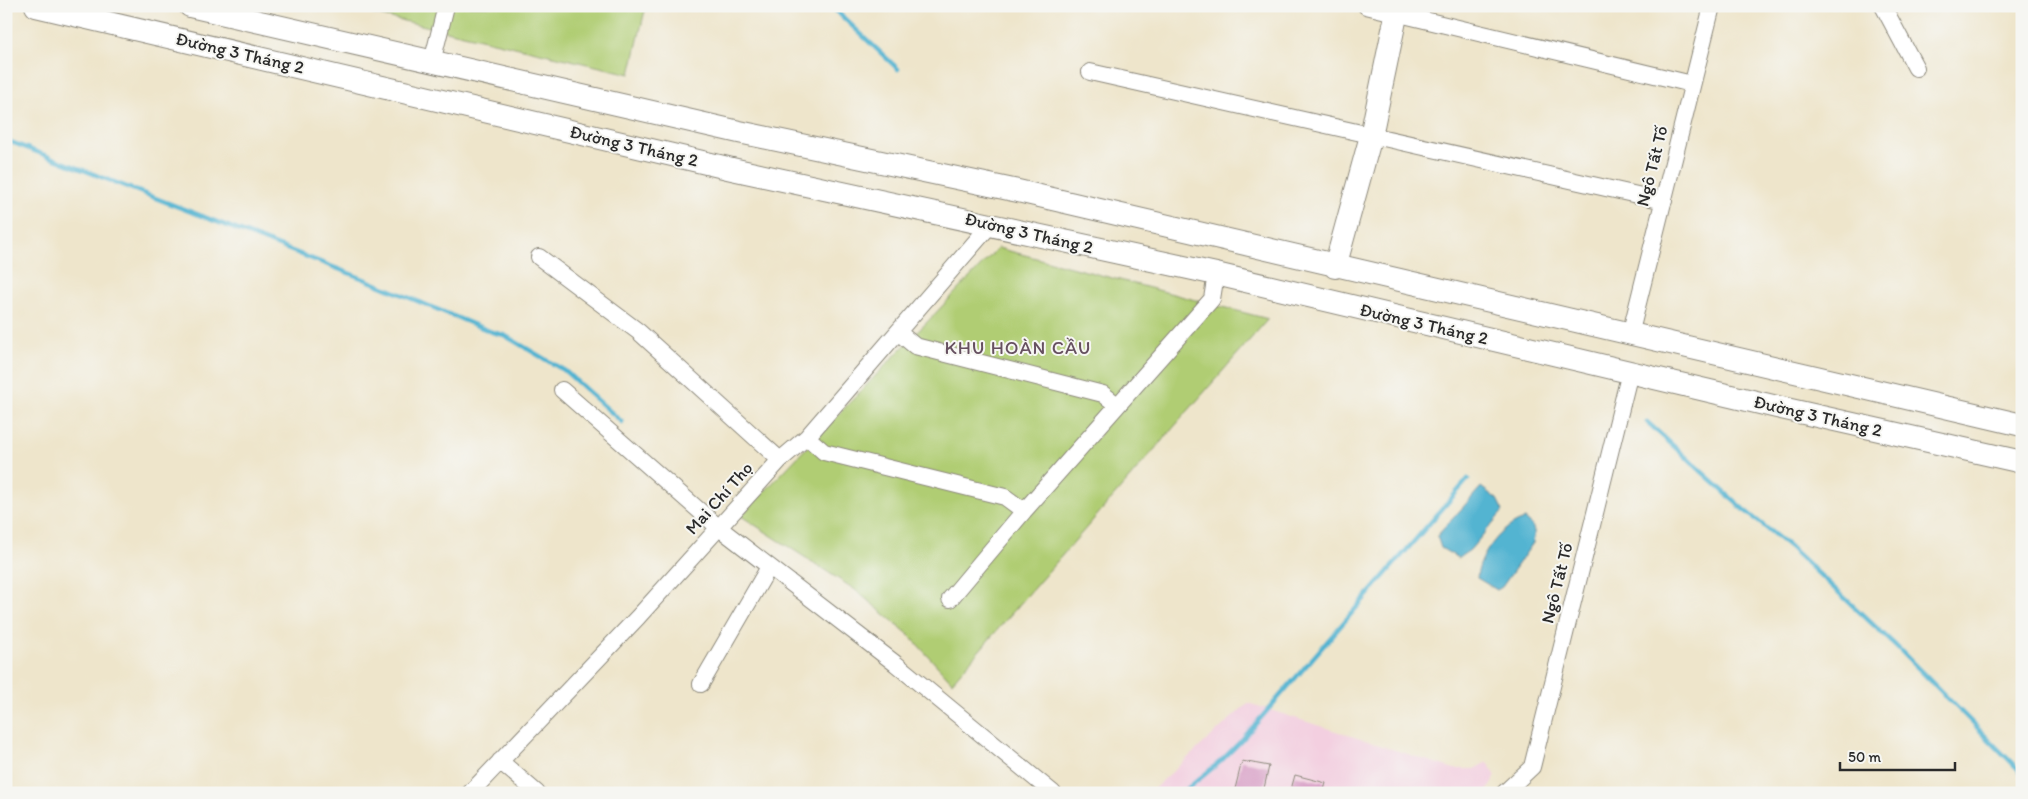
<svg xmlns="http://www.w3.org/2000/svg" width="2028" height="799" viewBox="0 0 2028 799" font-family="Itim,sans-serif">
<rect width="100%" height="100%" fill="#f6f6f2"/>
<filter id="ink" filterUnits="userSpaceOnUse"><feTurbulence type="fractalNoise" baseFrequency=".02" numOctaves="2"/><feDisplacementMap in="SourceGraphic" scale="10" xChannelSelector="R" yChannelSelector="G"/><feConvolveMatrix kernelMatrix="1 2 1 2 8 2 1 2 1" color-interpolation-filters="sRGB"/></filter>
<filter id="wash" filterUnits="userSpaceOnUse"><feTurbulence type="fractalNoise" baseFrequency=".0096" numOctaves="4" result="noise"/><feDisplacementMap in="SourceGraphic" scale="20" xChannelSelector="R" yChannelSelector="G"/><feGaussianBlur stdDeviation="1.12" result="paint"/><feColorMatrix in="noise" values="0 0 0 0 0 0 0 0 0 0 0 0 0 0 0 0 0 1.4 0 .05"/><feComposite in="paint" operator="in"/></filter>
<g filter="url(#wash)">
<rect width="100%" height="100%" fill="#eee5cb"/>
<path fill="#f3cfe0" d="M1248 703 1454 769H1474L1487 762 1496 776 1486 793H1149Z"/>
<path fill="#b0cd73" stroke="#6e7c4f" d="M340 6H646L630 74Z
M998 248 1268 319 952 682 907 633 854 589 741 516Z"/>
<path fill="#53b4d1" stroke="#3f707e" d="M1481 487 1497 499 1503 511 1470 550 1458 558 1441 548 1437 536Z
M1525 519C1534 526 1536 531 1533 543L1502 587 1497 590 1477 578C1479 555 1502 525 1525 519Z"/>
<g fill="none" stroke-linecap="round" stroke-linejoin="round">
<path stroke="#53b4d1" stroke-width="4.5" d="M831 6 898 69
M6 140 364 279 492 332 504 335 565 371 622 422
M1647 422 1743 509 1791 548 1896 646 2022 773
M1182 793 1221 761 1240 742 1468 479"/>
</g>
<g id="blocks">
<path fill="#d494c1" d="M1242 761 1269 766 1263 793H1234Z
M1295 775 1326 783 1323 793H1290Z"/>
</g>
</g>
<g filter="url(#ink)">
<use href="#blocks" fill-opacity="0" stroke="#8c887b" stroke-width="1"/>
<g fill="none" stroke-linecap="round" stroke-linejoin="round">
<g stroke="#8c887b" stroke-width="18">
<path id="street" d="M1366 6 1692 84
M1883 6 1916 68
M432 62 446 6
M1090 72 1664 201
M539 257 639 332 780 460
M898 332 915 346 1103 394 1117 405
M1630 335 1712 6
M562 390 718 527 896 664 1053 793
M807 437 824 452 1005 497 1024 511
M950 599 1024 511 1212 299 1216 274
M701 684 769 567
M500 761 537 793
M470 793 638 617 780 460 807 437 991 224
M1504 793 1532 767 1630 372"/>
</g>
<g stroke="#8c887b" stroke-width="24">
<path id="secondary" d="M36 6 732 169 1216 274 1777 407 2022 462
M190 6 739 132 1018 191 2022 425
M1335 267 1371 136 1398 6"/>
</g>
<use href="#street" stroke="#fff" stroke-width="16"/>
<use href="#secondary" stroke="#fff" stroke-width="22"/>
</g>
</g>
<g text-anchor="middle" stroke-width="4" stroke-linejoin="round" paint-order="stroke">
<g font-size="18" fill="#2b2b2b" stroke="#f6f6f2">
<text transform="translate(240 53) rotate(13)" y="6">Đường 3 Tháng 2</text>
<text transform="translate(634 146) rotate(13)" y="6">Đường 3 Tháng 2</text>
<text transform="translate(1652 166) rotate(-76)" y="6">Ngô Tất Tố</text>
<text transform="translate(1029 233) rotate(13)" y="6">Đường 3 Tháng 2</text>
<text transform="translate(1424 324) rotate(13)" y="6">Đường 3 Tháng 2</text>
<text transform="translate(1818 416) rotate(13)" y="6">Đường 3 Tháng 2</text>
<text transform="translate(719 498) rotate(-48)" y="6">Mai Chí Thọ</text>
<text transform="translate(1557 583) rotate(-76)" y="6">Ngô Tất Tố</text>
</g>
<g font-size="19" letter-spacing="1" fill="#665060" stroke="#f6f6f2">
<text x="1018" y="354">KHU HOÀN CẦU</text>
</g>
</g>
<rect width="2028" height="799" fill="none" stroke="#f6f6f2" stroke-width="25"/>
<path d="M1840 762v8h115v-8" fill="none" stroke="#2b2b2b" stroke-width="2.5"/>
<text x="1848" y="762" font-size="15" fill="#2b2b2b" stroke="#f6f6f2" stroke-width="4" paint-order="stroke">50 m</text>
</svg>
